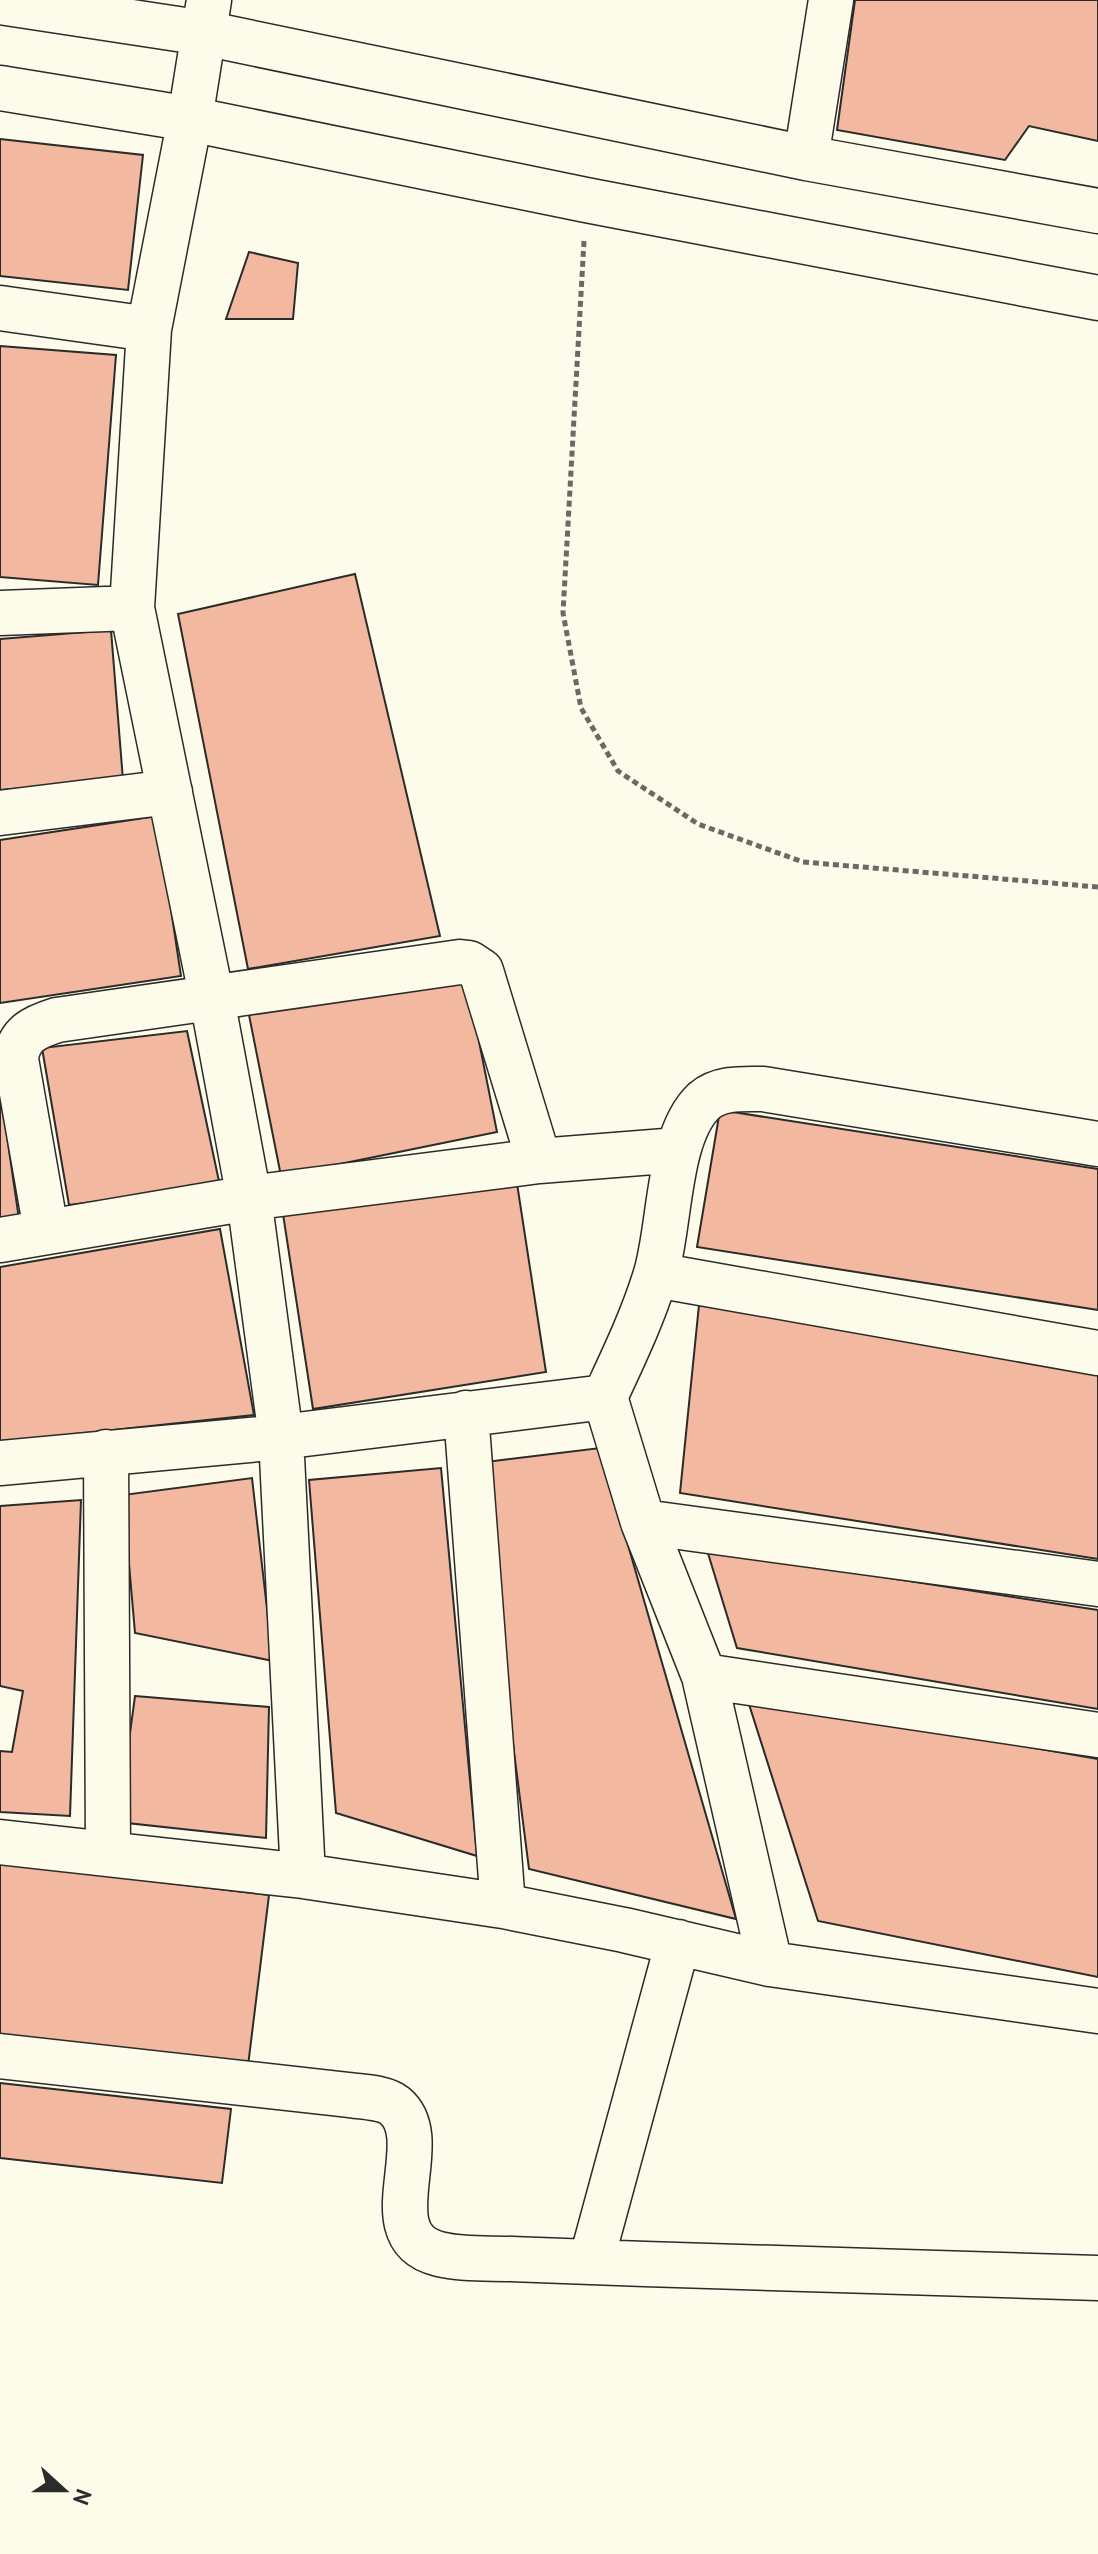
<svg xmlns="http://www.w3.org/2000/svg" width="1098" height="2554" viewBox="0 0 1098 2554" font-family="'PT Sans',sans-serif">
<rect width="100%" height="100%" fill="#fdfbea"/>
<path fill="#f2b8a0" stroke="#2b2b2b" stroke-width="2" d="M855 0H1098V141L1029 126 1005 160 837 130Z
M0 139 143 155 128 290 0 276Z
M249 252 298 263 293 319H226Z
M0 346 116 355 98 585 0 577Z
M355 574 440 936 248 969 178 614Z
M111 630 123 780 0 790V639Z
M157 816 181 976 0 1003V840Z
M465 971 497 1132 281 1176 249 1015Z
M187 1031 220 1186 69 1205 42 1048Z
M0 1088 19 1219 0 1222Z
M720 1110 1098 1169V1310L697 1247Z
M516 1177 546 1372 313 1409 283 1214Z
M220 1229 254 1415 0 1442V1267Z
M700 1295 1098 1362V1559L680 1493Z
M600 1448 736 1919 529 1869 477 1463Z
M441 1468 477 1856 336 1813 309 1480Z
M252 1478 273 1661 135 1633 123 1495Z
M81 1500 70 1816 0 1812V1751L12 1752 23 1691 0 1686V1506Z
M707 1550 1098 1610V1709L737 1648Z
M135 1696 269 1707 266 1838 118 1822Z
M747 1698 1098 1759V1977L818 1921Z
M0 1863 269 1895 248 2066 0 2036Z
M0 2083 231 2109 222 2183 0 2158Z"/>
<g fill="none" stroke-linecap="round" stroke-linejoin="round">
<g stroke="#2b2b2b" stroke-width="47">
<path id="minor" d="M209 0 190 119 149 329 132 608 212 999 249 1198 281 1437 303 1876
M0 2 204 33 806 158 1098 211
M0 88 190 119 586 200 1098 298
M806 158 831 0
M0 308 149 329
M0 613 132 608
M0 813 170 792
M46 1230 16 1059C18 1034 35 1027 57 1020L460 962 469 963 481 971 539 1161
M0 1240 249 1198 539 1161 678 1150
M656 1275 1098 1353
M466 1413 503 1906
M106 1452 108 1854
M0 1463 281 1437 605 1397
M643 1522 1098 1584
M704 1676 1098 1735
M0 1842 303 1876 503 1906 624 1930 770 1964 1098 2011
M770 1964 704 1676 643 1522 605 1397C623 1358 642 1319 655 1277 671 1228 666 1137 704 1101 720 1087 743 1089 763 1089L1098 1144
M0 2056 349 2095C362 2097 384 2097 395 2106 437 2141 368 2236 439 2254 462 2260 488 2258 512 2259 556 2261 600 2262 645 2264 796 2269 947 2273 1098 2278
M591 2262 678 1942"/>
</g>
<path stroke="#6a6964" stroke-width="5" stroke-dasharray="6 4" stroke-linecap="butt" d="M584 241 563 613 581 708 618 771 698 824 803 862 1098 887"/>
<use href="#minor" stroke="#fdfbea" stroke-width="44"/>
</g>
<g transform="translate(64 2490) rotate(111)" stroke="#fdfbea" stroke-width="6" paint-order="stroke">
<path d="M0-6L14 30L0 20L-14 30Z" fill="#2b2b2b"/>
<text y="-12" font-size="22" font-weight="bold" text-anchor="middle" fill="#2b2b2b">N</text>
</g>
</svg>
